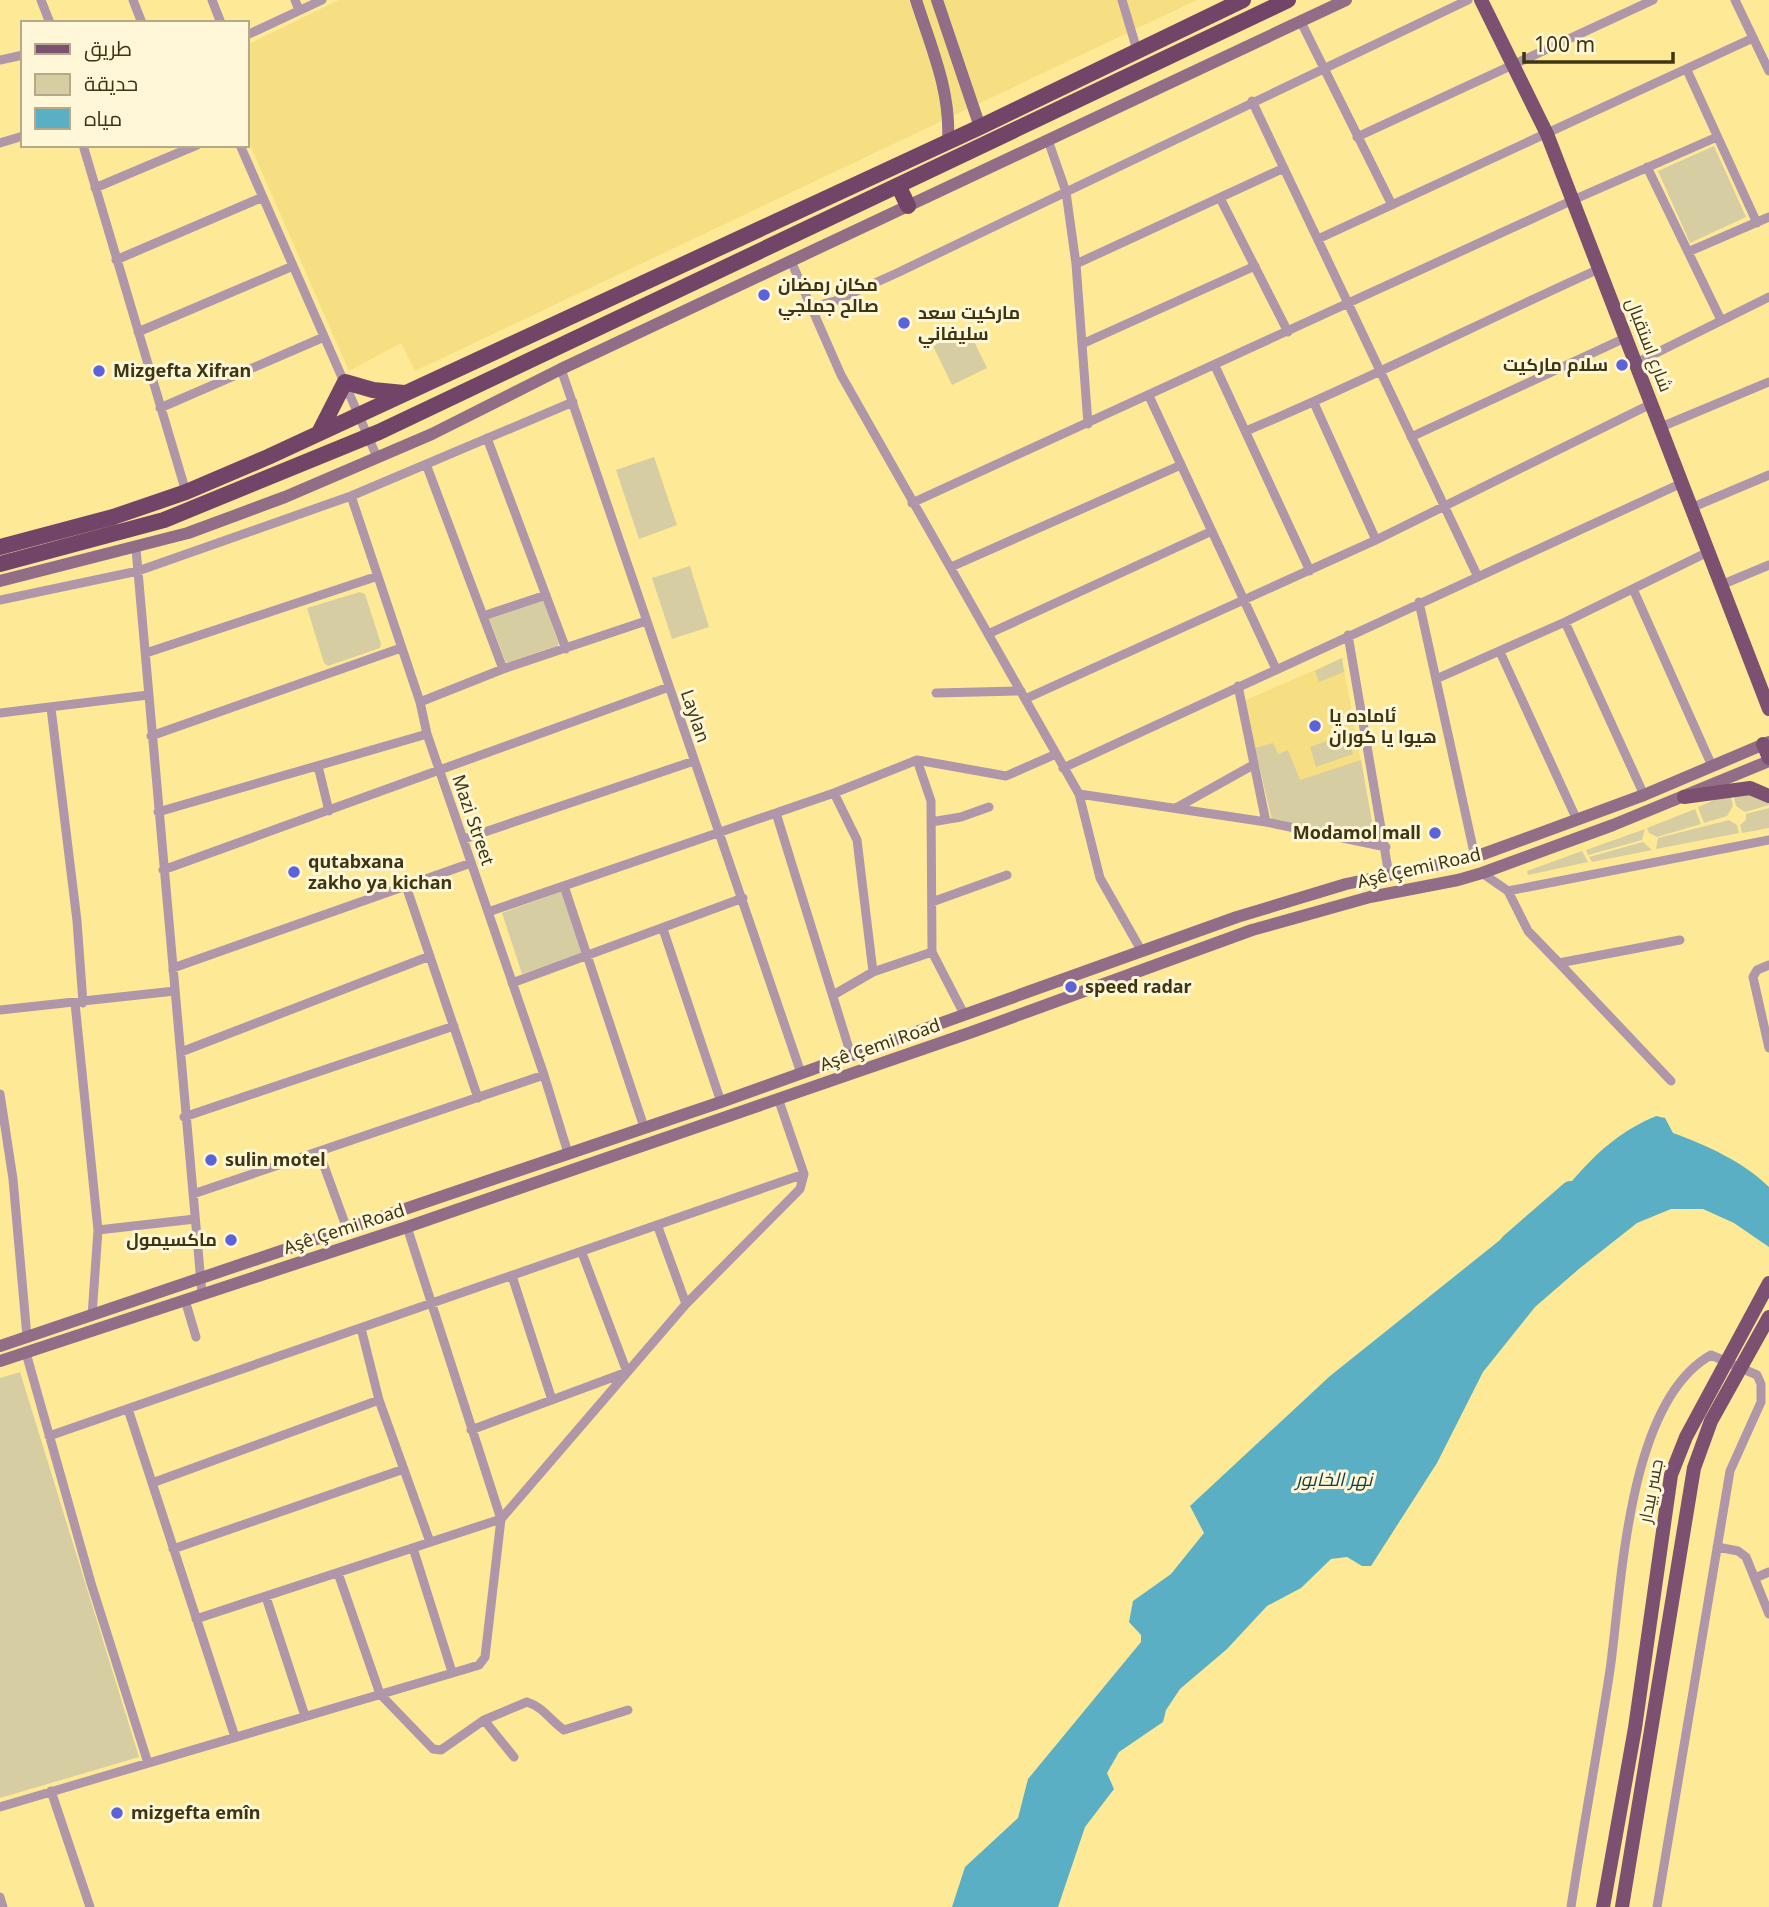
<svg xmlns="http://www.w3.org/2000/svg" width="1769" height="1907" viewBox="0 0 1769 1907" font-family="'Noto Sans',Cairo,sans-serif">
<rect width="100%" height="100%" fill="#feea96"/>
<path fill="#f5df82" d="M339 0H1197L415 371 401 343 349 371 247 138V45Z
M1342 658 1374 833 1369 837 1272 820 1245 704 1246 700Z"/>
<path fill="#d7cda2" d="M1714 146 1746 217 1690 243 1658 171Z
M968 329 987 368 952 385 933 346Z
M654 457 677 525 639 539 616 470Z
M690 566 709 627 672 639 652 578Z
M360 592 365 594 381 644 380 648 328 666 324 663 307 608Z
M543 600 559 645 506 663 489 618Z
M1342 658 1344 672 1319 682 1315 671Z
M1347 734 1353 754 1316 767 1310 747Z
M1273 743 1278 754 1288 750 1300 780 1361 760 1374 833 1369 837 1272 820 1255 748Z
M1743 791 1769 801V805L1745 812 1736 806 1733 793Z
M1730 793 1733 806 1727 816 1704 823 1698 807Z
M1769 808V828L1742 833 1740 825 1746 820V814Z
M1695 809 1701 824 1657 837 1649 833 1647 828Z
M1729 820 1737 825 1739 833 1656 849 1658 838Z
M1645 829 1642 840 1588 855 1586 850Z
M1643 842 1652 850 1592 862 1589 857Z
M1582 851 1588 862 1528 875 1527 871Z
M563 891 584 952 522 974 502 913Z
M20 1372 139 1757 0 1798V1378Z"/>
<path fill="#5bafc5" d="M1656 1116 1665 1118 1673 1133C1706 1145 1744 1162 1769 1187V1247L1734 1223 1703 1209H1671L1637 1223 1580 1268 1535 1307 1483 1372 1437 1463 1371 1566H1362L1347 1557 1331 1559 1301 1588 1267 1606 1227 1649 1180 1689 1166 1710 1163 1722 1119 1752 1107 1773 1114 1789 1085 1827 1058 1907H952L965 1867 1018 1818 1028 1779 1141 1642V1635L1129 1622 1133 1601 1171 1574 1204 1533 1190 1506 1330 1376 1515 1228 1536 1227C1571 1181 1601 1139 1656 1116Z"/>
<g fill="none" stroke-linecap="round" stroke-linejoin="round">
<path stroke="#5bafc5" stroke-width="18" d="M1509 1243 1570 1190"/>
<path stroke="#af96a8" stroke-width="9" d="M41 0 50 23
M133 0 142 23
M212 0 221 23
M295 0 299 10
M1122 0 1137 50
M1735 0 1769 71
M1300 20 1392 205
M247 35 322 0
M0 60 23 55
M1687 70 1757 223
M1252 101 1477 575
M1357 137 1653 0
M0 143 23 136
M83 145 186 492
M240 145 377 457
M1647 167 1721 320
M95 188 197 145
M1221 200 1288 332
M1318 239 1753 38
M1688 252 1769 217
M116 260 263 197
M791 261 841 375 1079 794 1100 878 1141 950
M1076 264 1284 168
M811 307 835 301 897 273 1066 192 1048 140
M138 332 293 266
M1082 344 1255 266
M1636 363 1769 297
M1215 366 1310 571
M561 369 801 1073
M1149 396 1276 669
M1314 403 1376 540
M160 408 324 337
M1088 424 1076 264 1066 192 1468 0
M1661 427 1769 382
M1246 431C1366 381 1481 322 1599 269
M1411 437 1625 338
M487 438 566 649
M426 464 503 669
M351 496 420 702 427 734 544 1075 568 1153
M912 503 1573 200 1717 137
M1691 508 1769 475
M136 549 202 1294
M951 567 1181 465
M1721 585 1769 565
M1633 589 1712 766
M0 600 138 571 351 496 573 402
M1419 602 1475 857
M483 616 546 595
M1565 622 1644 795
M988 634 1212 531
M1348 635 1389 875
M1500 652 1577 820
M146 653 378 576
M1436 679 1565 622 1708 552
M1238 686 1266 822
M936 693 1021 691
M1025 699 1376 540 1651 404
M420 702 503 669 646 621
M51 708 77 921 83 1003
M0 713 148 695
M151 736 401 648
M917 760 931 801 932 952 964 1014
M318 766 329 811
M1063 768 1682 483
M834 793 857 840 873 972
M1079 794 1266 822 1386 847
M1176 808 1253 765
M158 812 427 734
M776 813 851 1055
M931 822 961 817 989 807
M464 839 694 761
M163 870 669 687
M1482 873 1508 891 1528 931 1559 963 1671 1081
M406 886 478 1098
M564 886 644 1127
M1508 891 1769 840
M932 902 1007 875
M488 912 834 793 917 760 1006 776 1056 754
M663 929 721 1102
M1559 963 1680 940
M1769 965 1757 970 1753 977 1769 1048
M173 971V968L471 863
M512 983 743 898
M835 994 873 972 932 952
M75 1003 98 1230
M0 1010 175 991
M181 1052 430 956
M0 1094 13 1179 27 1337
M184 1117 454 1026
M319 1152 347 1229
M193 1194 544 1075
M658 1227 686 1304
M512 1276 552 1400
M185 1300 196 1337
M92 1316 98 1230 195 1219
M361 1328 379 1400 430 1542
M26 1353 91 1583 148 1763
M128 1409 235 1737
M471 1430 627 1372 582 1253
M49 1436 804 1174
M152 1483 379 1400
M1717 1547 1738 1551 1746 1557 1769 1614
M413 1548 452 1672
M173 1549 404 1469
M338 1573 380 1694 433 1749 441 1750 484 1720 527 1702C543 1707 550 1720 564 1730L628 1710
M1755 1578 1769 1572
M266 1597 305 1716
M196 1619 501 1519 686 1304 800 1189 804 1174 778 1098
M484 1720 514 1757
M51 1791 90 1907
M0 1807 466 1669 479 1665 485 1657 501 1519 407 1227
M0 1897 3 1907
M1571 1907C1583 1828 1598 1749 1610 1670 1622 1585 1627 1402 1711 1355L1757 1375 1761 1384V1402L1730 1471 1657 1907"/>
<path stroke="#916d88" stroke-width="12" d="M916 0C931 47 951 91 948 141
M937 0 980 127
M0 581 188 533 285 497 432 434 561 369 1346 0
M0 1346 721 1102 1237 917 1346 884 1475 857 1644 795 1769 742
M0 1361 407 1227 972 1032 1252 930 1370 897 1458 880 1482 873 1613 825 1769 761"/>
<path stroke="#7c5071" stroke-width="14" d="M1481 0 1547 134 1769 709
M1763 744 1769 758
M1684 797 1750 788 1769 796
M1603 1907 1635 1728 1671 1475 1686 1437 1769 1283
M1622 1907 1694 1468 1711 1421 1769 1317"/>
<path stroke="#724467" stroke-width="16" d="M899 187 908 206
M319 433 345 382 373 390 404 393
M0 547 113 517 186 492 268 457 980 127 1243 0
M0 564 164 520 379 432 1288 0"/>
</g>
<g fill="#5c62da" stroke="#fff7d7" stroke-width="2.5">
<circle cx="764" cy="295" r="7"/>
<circle cx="904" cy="323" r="7"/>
<circle cx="1622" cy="365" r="7"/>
<circle cx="99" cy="371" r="7"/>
<circle cx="1315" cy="726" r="7"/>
<circle cx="1435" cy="833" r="7"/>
<circle cx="294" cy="872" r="7"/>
<circle cx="1071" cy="987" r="7"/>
<circle cx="211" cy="1160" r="7"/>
<circle cx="231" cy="1240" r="7"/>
<circle cx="117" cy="1813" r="7"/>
</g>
<g text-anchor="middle" stroke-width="6" stroke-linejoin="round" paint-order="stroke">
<g font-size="18" font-weight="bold" fill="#3e3613" stroke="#fff7d7" text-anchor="start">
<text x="778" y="291">مكان رمضان<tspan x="778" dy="21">صالح جملجي</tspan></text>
<text x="918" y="319">ماركيت سعد<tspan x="918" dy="21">سليفاني</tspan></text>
<text x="1608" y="371" text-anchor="end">سلام ماركيت</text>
<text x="113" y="377">Mizgefta Xifran</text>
<text x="1329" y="722">ئاماده یا<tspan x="1329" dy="21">هیوا یا کوران</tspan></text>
<text x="1421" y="839" text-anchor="end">Modamol mall</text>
<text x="308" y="868">qutabxana<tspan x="308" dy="21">zakho ya kichan</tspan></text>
<text x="1085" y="993">speed radar</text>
<text x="225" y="1166">sulin motel</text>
<text x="217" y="1246" text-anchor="end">ماكسيمول</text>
<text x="131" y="1819">mizgefta emîn</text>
</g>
<g font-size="18" fill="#3e3613" stroke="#fff7d7">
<text transform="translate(1649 345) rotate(69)" y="6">شارع استقبال</text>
<text transform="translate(695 716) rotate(71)" y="6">Laylan</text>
<text transform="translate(473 820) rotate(71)" y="6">Mazi Street</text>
<text transform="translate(1419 868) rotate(-13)" y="6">Aşê Çemi Road</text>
<text transform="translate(880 1045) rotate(-19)" y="6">Aşê Çemi Road</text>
<text transform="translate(344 1229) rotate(-18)" y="6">Aşê Çemi Road</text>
<text transform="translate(1651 1491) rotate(-79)" y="6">جسر بيدار</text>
</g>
<g font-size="19" font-style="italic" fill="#153d47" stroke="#fff7d7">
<text x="1334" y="1486">نهر الخابور</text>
</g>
</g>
<rect x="21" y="21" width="228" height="126" fill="#fff7d7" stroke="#b2aa89" stroke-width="2"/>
<rect x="35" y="44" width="35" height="10" fill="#7c5071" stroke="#b2aa89" stroke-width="2"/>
<text x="84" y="56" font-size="21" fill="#3e3613">طريق</text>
<rect x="35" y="74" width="35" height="21" fill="#d7cda2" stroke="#b2aa89" stroke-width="2"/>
<text x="84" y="91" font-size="21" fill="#3e3613">حديقة</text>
<rect x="35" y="108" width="35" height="21" fill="#5bafc5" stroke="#b2aa89" stroke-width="2"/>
<text x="84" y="126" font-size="21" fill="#3e3613">مياه</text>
<path d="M1524 52v10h149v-10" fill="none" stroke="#3e3613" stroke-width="3.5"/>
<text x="1534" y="52" font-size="21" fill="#3e3613" stroke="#fff7d7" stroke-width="5" paint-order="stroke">100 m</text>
</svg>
